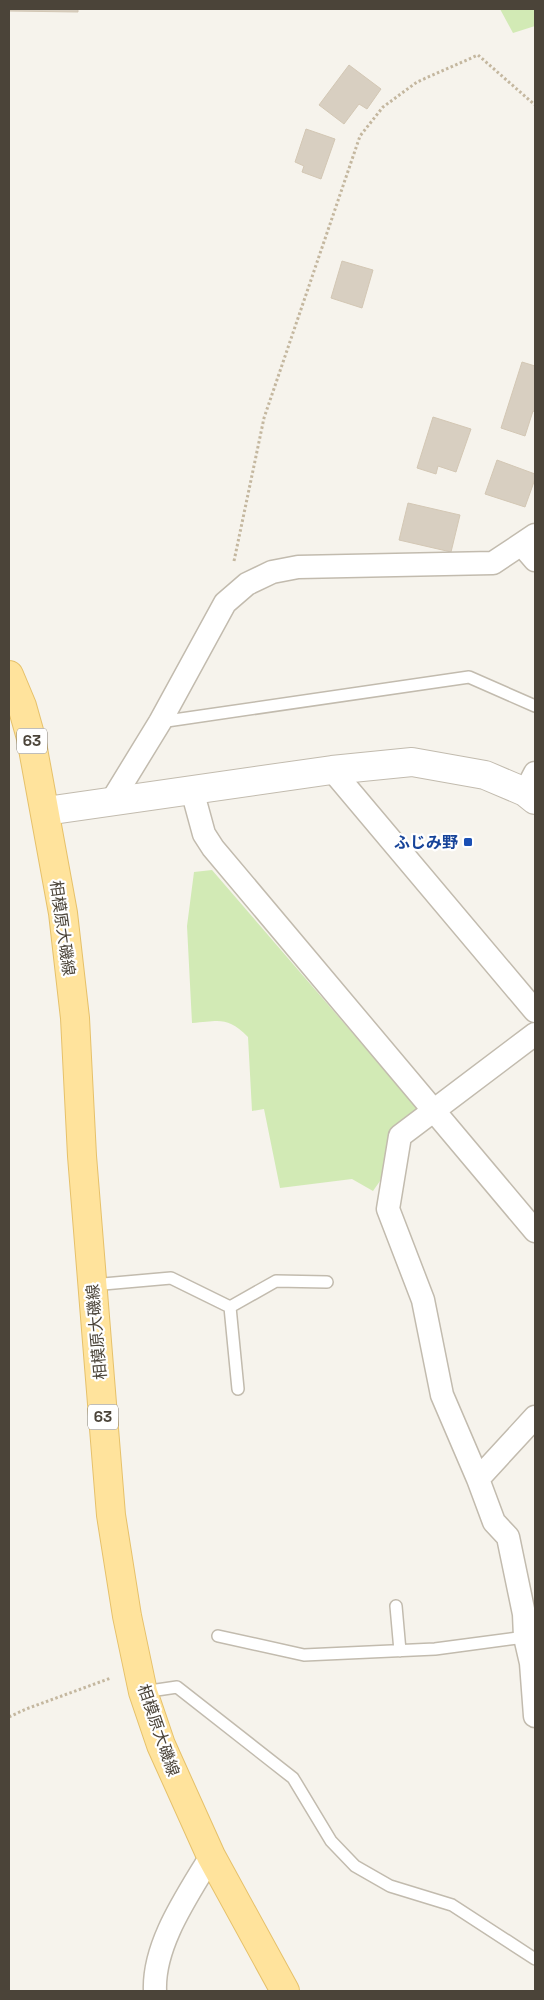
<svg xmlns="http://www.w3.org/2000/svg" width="544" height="2000" viewBox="0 0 544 2000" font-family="'Space Grotesk','Noto Sans JP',sans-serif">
<rect width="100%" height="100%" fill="#f6f3ec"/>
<path fill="#d2eab5" d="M500 9H535V26L513 33Z
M212 870 418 1109 389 1146 380 1181 373 1191 352 1179 280 1188 264 1109 252 1111 248 1037C227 1016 220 1021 192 1023L187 926 194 872Z"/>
<path fill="#d8cfc1" stroke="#d3c7b4" d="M9 9H78V12L9 11Z
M349 65 381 89 367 109 359 104 344 124 319 105Z
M306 129 335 139 321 179 302 172 304 166 295 162Z
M342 261 373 270 362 308 331 298Z
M522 362 535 366V412L533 411 525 436 501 428Z
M433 417 471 429 456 472 438 466 436 474 417 468Z
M497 460 535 474V479L525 507 485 494Z
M408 503 460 515 451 552 399 540Z"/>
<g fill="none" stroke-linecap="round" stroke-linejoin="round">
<g stroke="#c2bbae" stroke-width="14">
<path id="service" d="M160 722 469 677 535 706
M92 1285 171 1278 230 1307 238 1389
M230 1307 276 1281 327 1282
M396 1606 400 1651
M218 1636 304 1655 435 1649 525 1637
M143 1692 177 1687 293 1778 331 1841 355 1866 390 1886 452 1905 535 1959"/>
</g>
<g stroke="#c2bbae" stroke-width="25">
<path id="minor" d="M522 545 535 560
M332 770 535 1011
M192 790 204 834 213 848 535 1231
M525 792 535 773
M111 802 160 722 225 603 247 584 272 572 298 567 493 563 535 535
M535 1034 400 1136 388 1209 423 1300 442 1395 478 1479 494 1522 508 1537 524 1614 525 1637 531 1663 535 1716
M478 1479 535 1417
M155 1991C153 1944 188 1895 211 1856"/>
</g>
<g stroke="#c2bbae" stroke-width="30">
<path id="tertiary" d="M46 811 332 770 412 762 485 775 525 792 535 800"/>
</g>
<g stroke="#e6c16a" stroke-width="30">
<path id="primary" d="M9 675 22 706 31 738 63 913 75 1018 82 1156 111 1515 127 1616 143 1692 161 1745 211 1856 285 1991"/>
</g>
<path stroke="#c4b79f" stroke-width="3" stroke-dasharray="2.5 2.5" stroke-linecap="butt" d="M234 561 264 418 360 136 383 107 417 82 478 55 535 105
M9 1717 26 1709 111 1678"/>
<use href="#service" stroke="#fff" stroke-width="11"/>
<use href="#minor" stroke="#fff" stroke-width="22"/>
<use href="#tertiary" stroke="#fff" stroke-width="28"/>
<use href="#primary" stroke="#ffe39c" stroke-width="28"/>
</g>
<rect fill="#1a4fb4" stroke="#fff" stroke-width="2" x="463" y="837" width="10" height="10" rx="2.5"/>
<g text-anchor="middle" stroke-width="4.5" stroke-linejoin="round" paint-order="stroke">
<g fill="#fff" stroke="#817c74" stroke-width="1">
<rect x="17" y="728.5" width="30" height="25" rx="4"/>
<rect x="88" y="1404.5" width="30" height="25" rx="4"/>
</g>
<g font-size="15" font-weight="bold" fill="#4b4439">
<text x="32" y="746">63</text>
<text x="103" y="1422">63</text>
</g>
<g font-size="16" font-weight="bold" fill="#164399" stroke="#fff" text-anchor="end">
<text x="458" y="848">ふじみ野</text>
</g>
<g font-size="16" fill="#4b4439" stroke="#fff">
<text transform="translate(63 928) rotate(82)" y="6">相模原大磯線</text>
<text transform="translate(96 1332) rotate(-95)" y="6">相模原大磯線</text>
<text transform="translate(159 1730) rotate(71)" y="6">相模原大磯線</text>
</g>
</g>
<rect width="544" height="2000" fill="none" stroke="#4b4439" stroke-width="20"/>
</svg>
